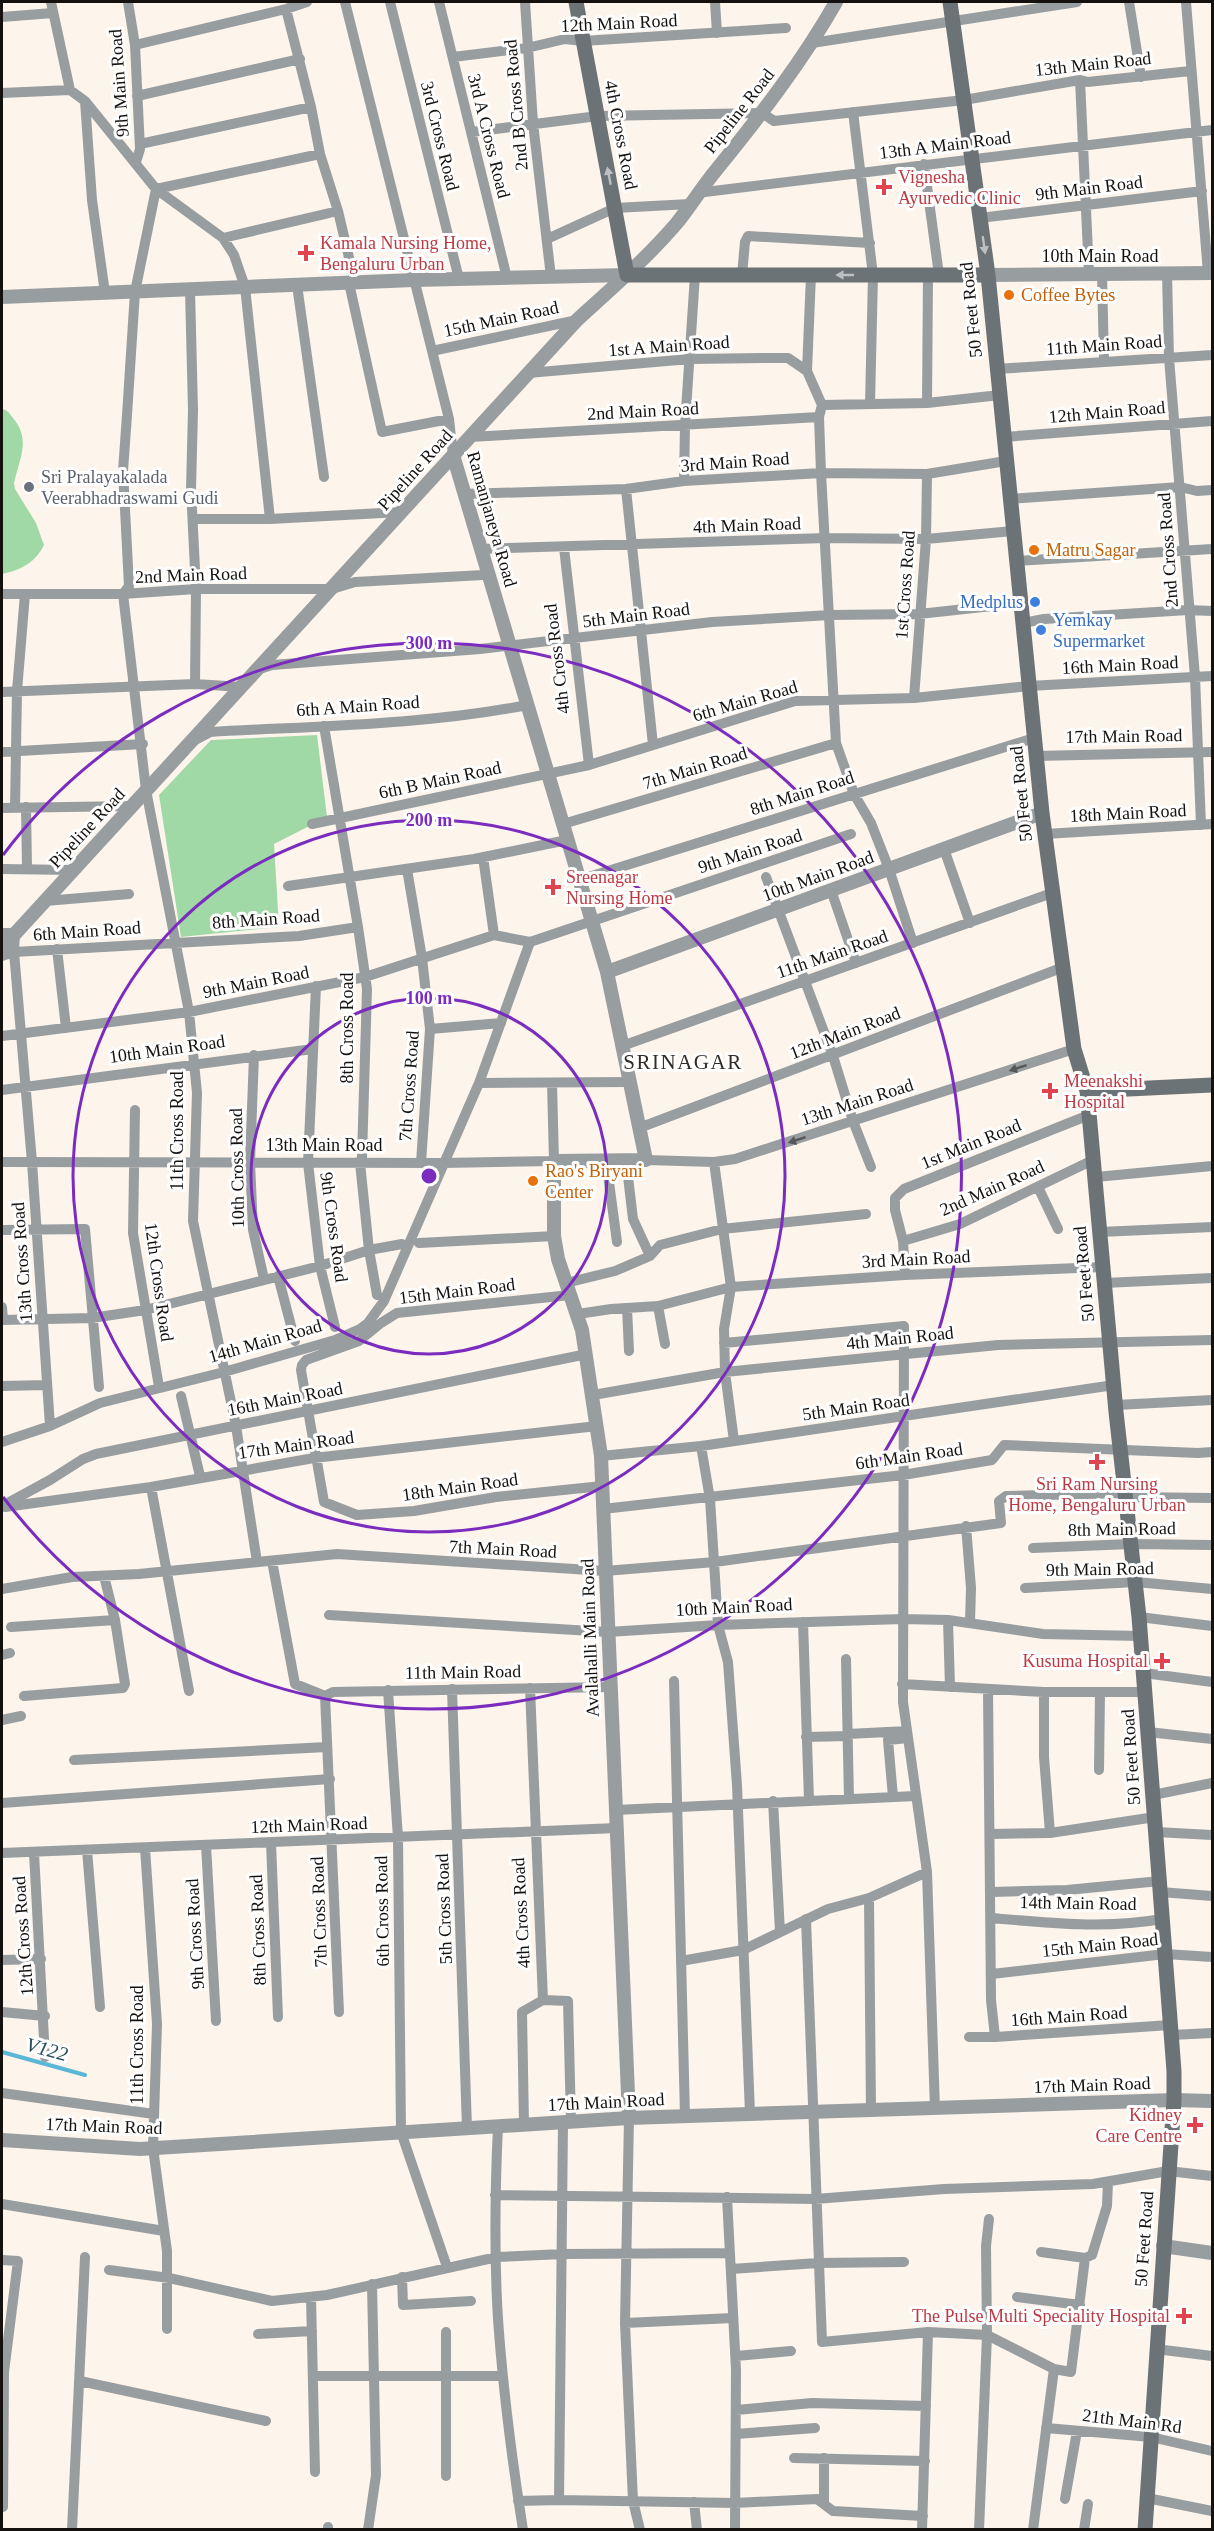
<svg xmlns="http://www.w3.org/2000/svg" width="1214" height="2531" viewBox="0 0 1214 2531" font-family="'Times New Roman',serif">
<rect width="100%" height="100%" fill="#fdf4eb"/>
<path fill="#a0d9a5" d="M2 409C8 410 9 413 13 418 31 440 20 457 14 483L15 489 36 523 44 545C35 563 21 570 2 574Z
M317 735 327 817 274 844 279 927 181 937 159 795 211 740Z"/>
<g fill="none" stroke-linecap="round" stroke-linejoin="round">
<path stroke="#5bb7d7" stroke-width="4" d="M2 2052 85 2075"/>
<path stroke="#989da0" stroke-width="10" d="M51 2 70 90
M128 2 135 45 140 149 136 162
M345 2 449 419 453 455
M390 2 459 279
M439 2 507 278
M525 2 533 123 551 277
M715 2 717 33
M1129 2 1141 77
M1186 2 1208 273
M286 9 311 107 320 154 338 211 355 283
M2 17 53 13
M812 43 1077 2
M135 45 286 9 307 2
M453 57 527 48 565 39 583 41 786 28
M1080 80 1089 274
M2 93 70 90 85 101 156 189 223 238 234 255 245 287 270 519
M137 96 300 59
M85 101 92 200 105 293
M853 112 873 275 870 404
M471 132 598 116 762 113 774 121 964 100 1080 80 1088 82 1190 71
M140 144 311 107
M924 164 939 275
M697 193 1212 130
M980 218 1202 191
M223 238 338 211
M547 239 615 208 690 204
M1167 273 1169 358 1195 677 1201 825
M1102 274 1104 362
M742 275 745 242 748 236 870 243
M811 275 807 371 822 405 819 417 821 473 836 743 854 794 871 823 889 869 913 943
M349 283 382 432 449 419
M297 285 324 477
M190 290 193 410 191 489 196 589 195 684
M432 351 577 320
M997 369 1212 355
M528 373 690 359 772 358H788L807 371
M927 403 928 275
M822 405 927 403 1000 395
M470 437 819 417
M1004 437 1212 421
M684 481 685 425 695 275
M626 489 653 745
M464 494 626 489 684 481 821 473 927 474 1006 461
M1010 499 1180 487 1197 491 1212 490
M193 519H270L401 512
M564 548 589 765
M480 549 826 538 926 539 1013 531
M1016 561 1212 549
M2 594H123L196 589H332L355 582 483 575 487 572
M1023 623 1044 619 1188 610 1212 611
M257 670 272 665 480 649 712 622 830 615 919 614 1020 603
M2 692 195 684 242 687
M914 698 926 539 927 474
M324 726 358 927 367 989 362 1157 360 1163 369 1250 377 1295
M197 739 210 732C313 726 426 725 527 705
M2 752 143 744
M1036 756 1212 752
M26 807 27 868
M2 808 132 806
M15 808 17 691 25 594
M312 824 589 765 795 701 914 698 1029 686 1212 676
M563 824 836 743
M1045 834 1212 824
M944 849 970 923
M483 857 494 935
M2 869 73 870
M407 869 422 958 430 1029 421 1163
M766 877 833 1056 853 1121 871 1167
M579 880 1034 738
M288 886 474 859 567 840
M831 890 856 963
M45 901 129 894
M2 933H15L14 952 32 1162 50 1426
M57 949 66 1028
M2 956 14 952 299 936 358 927
M316 986 308 1163 320 1266 335 1327
M430 1029 501 1023
M2 1036 189 1012 365 977 494 935 530 942
M622 1046 1052 893
M254 1055 250 1162 253 1230 264 1279
M479 1083 629 1082
M2 1090 313 1049
M135 1110 133 1233 159 1387
M639 1128 1061 968
M606 1160 617 1242
M626 1160 633 1219 650 1256
M646 1160 714 1162 735 1159 1074 1049
M2 1162 443 1163 554 1161 552 1083
M714 1162 731 1287 724 1329 725 1372 734 1441
M1096 1177 1212 1166
M1038 1187 1058 1229
M2 1230 85 1229 99 1387
M1100 1232 1212 1227
M903 1241 960 1224 1093 1160
M419 1243 554 1236
M905 1275 903 1241 895 1210V1198L904 1189 1089 1115
M278 1276 295 1341
M566 1283 615 1271 650 1256 660 1245 722 1229 866 1214
M1104 1283 1212 1278
M570 1295 397 1313 381 1323 359 1341 306 1360 302 1365 301 1370 324 1502 357 1515 414 1511 496 1497 602 1486
M658 1306 665 1344
M2 1307 3 1320
M627 1308 629 1351
M578 1314 611 1309 658 1306 731 1287 905 1275 1103 1267
M2 1320 92 1318 145 1310 320 1266 369 1250 402 1244
M724 1343 904 1326 903 1702 927 1872 935 2109
M2 1386 46 1385
M593 1395 725 1372 998 1345 1212 1340
M181 1396 200 1476
M1116 1405 1212 1400
M2 1442 50 1426 100 1403 224 1372 335 1340 360 1329 368 1323 384 1301 479 1083 530 942 851 834
M701 1446 710 1499 718 1625 728 1662 737 1785 750 2114
M601 1456 701 1446 1114 1385
M151 1487 189 1691
M1126 1497 1212 1498
M2 1506 50 1480 83 1459 96 1454 587 1354
M5 1507 151 1487 314 1458 597 1426
M603 1509 903 1475 992 1460 1004 1445 1198 1453 1212 1452
M966 1526 971 1588 970 1623
M1033 1548 1131 1544 1212 1545
M272 1561 295 1684 325 1696
M257 1562 236 1426 193 1221 197 1093 189 1012 146 790 123 594 129 586 123 471 127 415 135 292 156 189 320 154
M1025 1588 1136 1582 1212 1589
M2 1589 72 1577 139 1574 337 1554 605 1571 715 1562 1001 1523 999 1501 1006 1496 1126 1493
M329 1615 608 1632 718 1625 902 1619 948 1620 1043 1634 1141 1636
M1139 1617 1212 1626
M948 1620 950 1687
M803 1622 809 1800
M11 1627 115 1620
M2 1655 10 1653
M846 1659 849 1799
M1144 1673 1212 1682
M674 1681 685 2116
M902 1684 1044 1692H1145
M452 1689 467 2128
M988 1689 991 2000 995 2037
M388 1690 398 1838 401 2132 447 2267
M1044 1692V1757L1050 1833
M24 1696 123 1688 125 1684 115 1620 104 1576
M2 1720 21 1716
M1148 1732 1212 1739
M848 1734 907 1731
M806 1737 848 1736
M74 1760 327 1747
M1099 1770 1100 1692
M1153 1795 1212 1783
M893 1797 888 1740 908 1738
M773 1801 780 1932
M2 1803 330 1779
M616 1810 916 1796
M1156 1832 1212 1835
M990 1834 1050 1833 1155 1817
M271 1843 278 2017
M206 1845 216 2021
M145 1848 157 2024 153 2148 167 2251V2329
M87 1850 100 2007
M2 1853 617 1828
M34 1853 45 2057
M992 1892 1067 1890 1160 1881
M1160 1892 1212 1896
M869 1898 871 2111
M992 1918C1048 1923 1107 1929 1162 1919
M806 1919 822 2342 928 2332 987 2335 1054 2369 1071 2372 1085 2258
M2 1960 41 1959
M681 1961 743 1950 828 1909 869 1898 927 1872
M992 1974 1165 1954 1212 1957
M543 2000 568 2001 571 2122
M2 2012 45 2016
M339 2012 325 1696 333 1692 611 1687
M1171 2035 1212 2033
M969 2037H995L1170 2025
M2 2093 154 2114
M629 2118 625 2323 633 2501 640 2530
M524 2125 522 2012 543 2000 530 1688
M498 2126C495 2190 494 2255 498 2319 503 2390 512 2460 523 2530
M495 2195 815 2199 944 2189 1093 2184 1168 2171 1212 2176
M727 2197 736 2370 735 2530
M2 2204 164 2231
M1041 2252 1085 2258 1092 2255 1107 2206 1108 2182
M2 2260 18 2261 4 2372 3 2507
M731 2269 818 2263 904 2262
M109 2270 169 2278 272 2301 327 2295 497 2257 563 2254 730 2253
M402 2277 403 2305 471 2301
M311 2297 315 2472
M1017 2297 1080 2305
M625 2323 733 2318
M258 2334 312 2331
M1156 2349 1212 2356
M736 2356 791 2351
M313 2376H503
M80 2381 266 2421
M736 2410 812 2403 926 2406
M1046 2428 1151 2437 1212 2451
M736 2434 815 2428
M794 2458 925 2461
M824 2458V2504
M446 2476V2332
M1147 2498 1212 2511
M1065 2499 1077 2431
M559 2500 735 2503 817 2499 833 2511 923 2516
M518 2501 559 2500 563 2122
M694 2502 697 2530
M72 2530 85 2257
M328 2530V2527
M368 2530 376 2475 372 2284
M922 2530 928 2332
M979 2530 987 2335 986 2246 989 2219
M1033 2530 1054 2369
M1084 2530 1088 2504"/>
<path stroke="#989da0" stroke-width="14" d="M988 275 1212 273
M2 297 414 280 627 275
M453 455 607 972 646 1160 554 1161V1236L558 1259 582 1330 601 1456 629 2118
M2 948 577 320C611 289 646 259 676 224 690 207 702 187 717 169 760 116 802 62 836 2
M607 972 1042 813
M2 2140 140 2149 629 2118 1174 2100 1212 2101
M1163 2246 1212 2253"/>
<path stroke="#6c7377" stroke-width="15" d="M576 2 627 275H988
M950 2 988 275 1042 813 1074 1049 1087 1091 1116 1412 1139 1617 1174 2071V2100L1145 2530
M1087 1091 1212 1085"/>
</g>
<defs><path id="oneway-solid" d="M-6-.8H1V-3.2L6.5 0L1 3.2V.8H-6Z" transform="scale(1.5)"/></defs>
<g fill="#bdc0c2">
<use href="#oneway-solid" transform="translate(609 176) rotate(-101)"/>
<use href="#oneway-solid" transform="translate(984 245) rotate(82)"/>
<use href="#oneway-solid" transform="translate(845 275) rotate(180)"/>
</g>
<g fill="#565757">
<use href="#oneway-solid" transform="translate(1018 1068) rotate(162)"/>
<use href="#oneway-solid" transform="translate(797 1140) rotate(162)"/>
</g>
<g fill="none" stroke="#7b2cbf" stroke-width="3">
<circle cx="429" cy="1176" r="178"/>
<circle cx="429" cy="1176" r="356"/>
<path d="M3 855A533 533 0 1 1 3 1497"/>
</g>
<g fill="#e0444e" stroke="#fff" stroke-width="2">
<path d="M881 178h6v6h6v6h-6v6h-6v-6h-6v-6h6z"/>
<path d="M303 244h6v6h6v6h-6v6h-6v-6h-6v-6h6z"/>
<path d="M550 878h6v6h6v6h-6v6h-6v-6h-6v-6h6z"/>
<path d="M1047 1082h6v6h6v6h-6v6h-6v-6h-6v-6h6z"/>
<path d="M1094 1453h6v6h6v6h-6v6h-6v-6h-6v-6h6z"/>
<path d="M1159 1652h6v6h6v6h-6v6h-6v-6h-6v-6h6z"/>
<path d="M1192 2116h6v6h6v6h-6v6h-6v-6h-6v-6h6z"/>
<path d="M1181 2307h6v6h6v6h-6v6h-6v-6h-6v-6h6z"/>
</g>
<g fill="#e8710a" stroke="#fff" stroke-width="2">
<circle cx="1009" cy="295" r="6"/>
<circle cx="1034" cy="550" r="6"/>
<circle cx="533" cy="1181" r="6"/>
</g>
<circle fill="#6b7280" stroke="#fff" stroke-width="2" cx="29" cy="487" r="6"/>
<g fill="#3f7fe0" stroke="#fff" stroke-width="2">
<circle cx="1035" cy="602" r="6"/>
<circle cx="1041" cy="630" r="6"/>
</g>
<g text-anchor="middle" stroke-width="6" stroke-linejoin="round" paint-order="stroke">
<g font-size="18" fill="#15110e" stroke="#fff">
<text transform="translate(619 23) rotate(-3)" y="6">12th Main Road</text>
<text transform="translate(1093 64) rotate(-6)" y="6">13th Main Road</text>
<text transform="translate(119 83) rotate(-94)" y="6">9th Main Road</text>
<text transform="translate(516 105) rotate(-95)" y="6">2nd B Cross Road</text>
<text transform="translate(739 111) rotate(-52)" y="6">Pipeline Road</text>
<text transform="translate(621 135) rotate(79)" y="6">4th Cross Road</text>
<text transform="translate(440 136) rotate(76)" y="6">3rd Cross Road</text>
<text transform="translate(489 136) rotate(76)" y="6">3rd A Cross Road</text>
<text transform="translate(945 145) rotate(-7)" y="6">13th A Main Road</text>
<text transform="translate(1089 188) rotate(-7)" y="6">9th Main Road</text>
<text x="1100" y="262">10th Main Road</text>
<text transform="translate(971 310) rotate(-96)" y="6">50 Feet Road</text>
<text transform="translate(501 319) rotate(-12)" y="6">15th Main Road</text>
<text transform="translate(1104 345) rotate(-4)" y="6">11th Main Road</text>
<text transform="translate(669 346) rotate(-4)" y="6">1st A Main Road</text>
<text transform="translate(643 411) rotate(-3)" y="6">2nd Main Road</text>
<text transform="translate(1107 412) rotate(-5)" y="6">12th Main Road</text>
<text transform="translate(735 462) rotate(-4)" y="6">3rd Main Road</text>
<text transform="translate(415 470) rotate(-48)" y="6">Pipeline Road</text>
<text transform="translate(492 519) rotate(74)" y="6">Ramanjaneya Road</text>
<text transform="translate(747 525) rotate(-2)" y="6">4th Main Road</text>
<text transform="translate(1168 550) rotate(-94)" y="6">2nd Cross Road</text>
<text transform="translate(191 575) rotate(-2)" y="6">2nd Main Road</text>
<text transform="translate(905 585) rotate(-86)" y="6">1st Cross Road</text>
<text transform="translate(636 615) rotate(-7)" y="6">5th Main Road</text>
<text transform="translate(557 659) rotate(-97)" y="6">4th Cross Road</text>
<text transform="translate(1120 665) rotate(-3)" y="6">16th Main Road</text>
<text transform="translate(745 701) rotate(-16)" y="6">6th Main Road</text>
<text transform="translate(358 706) rotate(-4)" y="6">6th A Main Road</text>
<text transform="translate(1124 736) rotate(-1)" y="6">17th Main Road</text>
<text transform="translate(695 768) rotate(-17)" y="6">7th Main Road</text>
<text transform="translate(440 780) rotate(-12)" y="6">6th B Main Road</text>
<text transform="translate(802 793) rotate(-18)" y="6">8th Main Road</text>
<text transform="translate(1021 794) rotate(-96)" y="6">50 Feet Road</text>
<text transform="translate(1128 813) rotate(-3)" y="6">18th Main Road</text>
<text transform="translate(87 828) rotate(-47)" y="6">Pipeline Road</text>
<text transform="translate(750 851) rotate(-18)" y="6">9th Main Road</text>
<text transform="translate(818 876) rotate(-20)" y="6">10th Main Road</text>
<text transform="translate(266 919) rotate(-4)" y="6">8th Main Road</text>
<text transform="translate(87 931) rotate(-4)" y="6">6th Main Road</text>
<text transform="translate(832 954) rotate(-19)" y="6">11th Main Road</text>
<text transform="translate(256 982) rotate(-11)" y="6">9th Main Road</text>
<text transform="translate(347 1028) rotate(-90)" y="6">8th Cross Road</text>
<text transform="translate(845 1033) rotate(-21)" y="6">12th Main Road</text>
<text transform="translate(167 1049) rotate(-8)" y="6">10th Main Road</text>
<text transform="translate(409 1086) rotate(-86)" y="6">7th Cross Road</text>
<text transform="translate(857 1102) rotate(-18)" y="6">13th Main Road</text>
<text transform="translate(177 1131) rotate(-90)" y="6">11th Cross Road</text>
<text transform="translate(971 1144) rotate(-22)" y="6">1st Main Road</text>
<text x="324" y="1151">13th Main Road</text>
<text transform="translate(237 1168) rotate(-91)" y="6">10th Cross Road</text>
<text transform="translate(992 1188) rotate(-24)" y="6">2nd Main Road</text>
<text transform="translate(334 1227) rotate(82)" y="6">9th Cross Road</text>
<text transform="translate(916 1259) rotate(-3)" y="6">3rd Main Road</text>
<text transform="translate(22 1262) rotate(-94)" y="6">13th Cross Road</text>
<text transform="translate(1084 1274) rotate(-95)" y="6">50 Feet Road</text>
<text transform="translate(159 1282) rotate(82)" y="6">12th Cross Road</text>
<text transform="translate(457 1291) rotate(-7)" y="6">15th Main Road</text>
<text transform="translate(900 1338) rotate(-6)" y="6">4th Main Road</text>
<text transform="translate(265 1341) rotate(-16)" y="6">14th Main Road</text>
<text transform="translate(285 1399) rotate(-11)" y="6">16th Main Road</text>
<text transform="translate(856 1407) rotate(-8)" y="6">5th Main Road</text>
<text transform="translate(296 1445) rotate(-8)" y="6">17th Main Road</text>
<text transform="translate(909 1456) rotate(-8)" y="6">6th Main Road</text>
<text transform="translate(460 1487) rotate(-8)" y="6">18th Main Road</text>
<text transform="translate(1122 1529) rotate(-1)" y="6">8th Main Road</text>
<text transform="translate(503 1549) rotate(3)" y="6">7th Main Road</text>
<text transform="translate(1100 1569) rotate(-1)" y="6">9th Main Road</text>
<text transform="translate(734 1607) rotate(-3)" y="6">10th Main Road</text>
<text transform="translate(590 1638) rotate(-92)" y="6">Avalahalli Main Road</text>
<text transform="translate(463 1672) rotate(-1)" y="6">11th Main Road</text>
<text transform="translate(1131 1757) rotate(-94)" y="6">50 Feet Road</text>
<text transform="translate(309 1825) rotate(-2)" y="6">12th Main Road</text>
<text transform="translate(1078 1903) rotate(1)" y="6">14th Main Road</text>
<text transform="translate(444 1909) rotate(-92)" y="6">5th Cross Road</text>
<text transform="translate(382 1911) rotate(-91)" y="6">6th Cross Road</text>
<text transform="translate(319 1912) rotate(-92)" y="6">7th Cross Road</text>
<text transform="translate(521 1913) rotate(-93)" y="6">4th Cross Road</text>
<text transform="translate(258 1930) rotate(-92)" y="6">8th Cross Road</text>
<text transform="translate(195 1934) rotate(-93)" y="6">9th Cross Road</text>
<text transform="translate(23 1936) rotate(-94)" y="6">12th Cross Road</text>
<text transform="translate(1100 1945) rotate(-6)" y="6">15th Main Road</text>
<text transform="translate(1069 2016) rotate(-4)" y="6">16th Main Road</text>
<text transform="translate(137 2045) rotate(-90)" y="6">11th Cross Road</text>
<text transform="translate(1092 2085) rotate(-2)" y="6">17th Main Road</text>
<text transform="translate(606 2102) rotate(-3)" y="6">17th Main Road</text>
<text transform="translate(104 2126) rotate(2)" y="6">17th Main Road</text>
<text transform="translate(1144 2239) rotate(-86)" y="6">50 Feet Road</text>
<text transform="translate(1132 2421) rotate(7)" y="6">21th Main Rd</text>
</g>
<g font-size="18" fill="#be3a42" stroke="#fff" text-anchor="start">
<text x="898" y="183">Vignesha<tspan x="898" dy="21">Ayurvedic Clinic</tspan></text>
<text x="320" y="249">Kamala Nursing Home,<tspan x="320" dy="21">Bengaluru Urban</tspan></text>
<text x="566" y="883">Sreenagar<tspan x="566" dy="21">Nursing Home</tspan></text>
<text x="1064" y="1087">Meenakshi<tspan x="1064" dy="21">Hospital</tspan></text>
<text x="1097" y="1490" text-anchor="middle">Sri Ram Nursing<tspan x="1097" dy="21">Home, Bengaluru Urban</tspan></text>
<text x="1148" y="1667" text-anchor="end">Kusuma Hospital</text>
<text x="1182" y="2121" text-anchor="end">Kidney<tspan x="1182" dy="21">Care Centre</tspan></text>
<text x="1170" y="2322" text-anchor="end">The Pulse Multi Speciality Hospital</text>
</g>
<g font-size="18" fill="#c56008" stroke="#fff" text-anchor="start">
<text x="1021" y="301">Coffee Bytes</text>
<text x="1046" y="556">Matru Sagar</text>
<text x="545" y="1177">Rao's Biryani<tspan x="545" dy="21">Center</tspan></text>
</g>
<g font-size="18" fill="#5b616d" stroke="#fff" text-anchor="start">
<text x="41" y="483">Sri Pralayakalada<tspan x="41" dy="21">Veerabhadraswami Gudi</tspan></text>
</g>
<g font-size="18" fill="#366cbe" stroke="#fff" text-anchor="end">
<text x="1023" y="608">Medplus</text>
<text x="1053" y="626" text-anchor="start">Yemkay<tspan x="1053" dy="21">Supermarket</tspan></text>
</g>
<g font-size="20" font-style="italic" fill="#234c5a" stroke="#fff">
<text transform="translate(47 2049) rotate(15)" y="7">V122</text>
</g>
<g font-size="21" letter-spacing="1.5" fill="#332b25" stroke="#fff">
<text x="683" y="1069">SRINAGAR</text>
</g>
</g>
<circle cx="429" cy="1176" r="9" fill="#7b2cbf" stroke="#fff" stroke-width="3"/>
<g font-size="18" text-anchor="middle" font-weight="bold" fill="#7b2cbf" stroke="#fff" stroke-width="6" stroke-linejoin="round" paint-order="stroke">
<text x="429" y="649">300 m</text>
<text x="429" y="826">200 m</text>
<text x="429" y="1004">100 m</text>
</g>
<rect width="1214" height="2531" fill="none" stroke="#15110e" stroke-width="6"/>
</svg>
